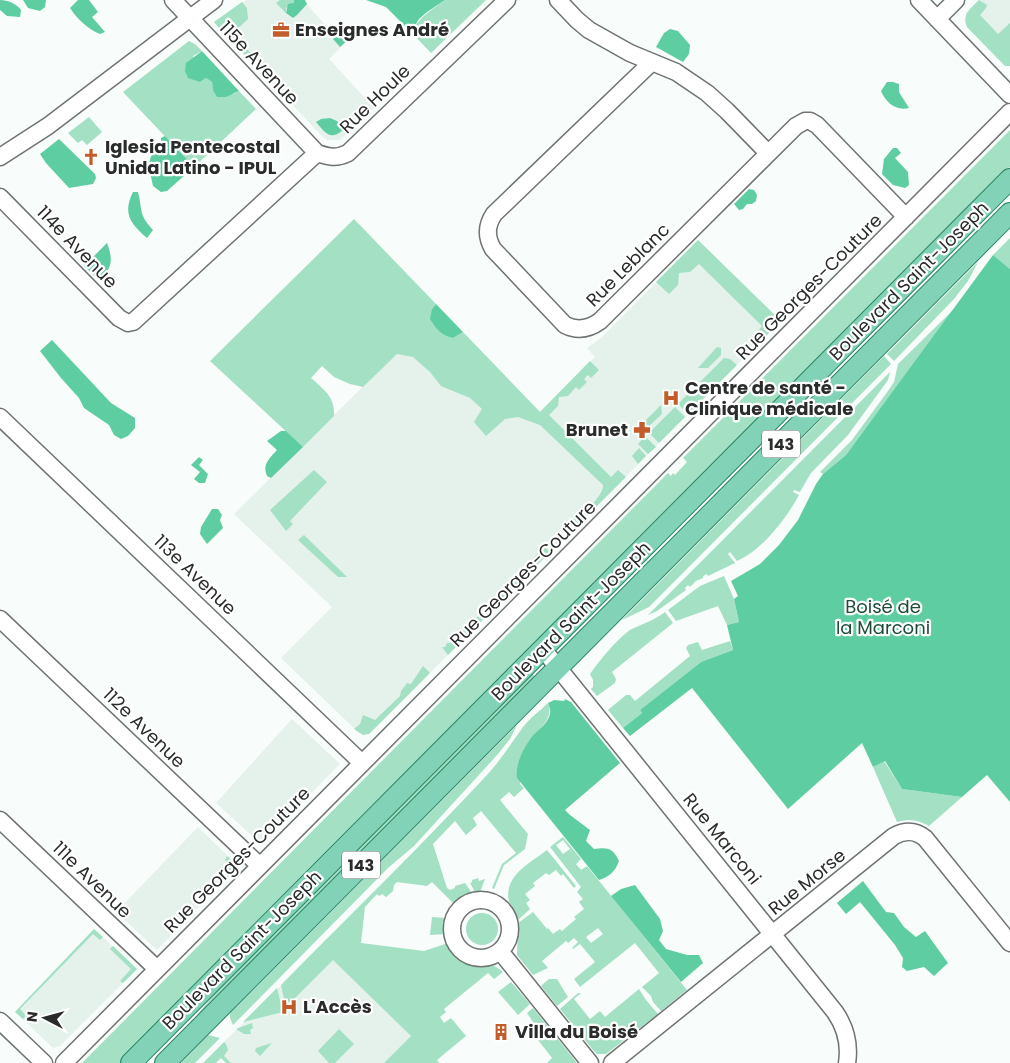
<svg xmlns="http://www.w3.org/2000/svg" width="1010" height="1063" viewBox="0 0 1010 1063" font-family="Poppins,sans-serif">
<rect width="100%" height="100%" fill="#f8fcfa"/>
<path fill="#e5f1eb" d="M246 0H303L343 45 329 59 374 108 340 140H327L323 137 214 22Z
M979 0H1010V66H1005L967 27 965 22 966 13Z
M698 240 781 321 369 734 359 733 281 658 332 607 234 514 397 353 413 357 540 412 595 357 587 348 601 338Z
M292 719 340 764 261 844 216 803Z
M198 827 238 866 157 950 116 912Z
M94 929 137 969 60 1046 53 1048 15 1012Z
M333 934 411 1036 384 1063H231L223 1056 226 1044 224 1042Z"/>
<path fill="#a3e0c4" fill-rule="evenodd" d="M280 0H294V3L286 8V13L276 3Z
M445 0H486L431 53 411 32C422 15 429 12 445 0Z
M979 0 987 5 986 8 980 15 998 34 1010 23V66H1005L967 27C962 14 970 9 979 0Z
M242 2 247 8 248 19 230 36H226L214 22Z
M189 41 195 44 202 51 193 56 200 82 206 78 212 82 213 90 234 94 239 91 256 109 194 167 123 92Z
M240 45H243L260 63 257 68 238 48Z
M89 117 102 132 87 145 82 140 78 143 68 133Z
M1010 130V167L120 1063H82L668 473 671 476 673 473 675 475 687 462 683 458Z
M354 219 436 304 432 309 453 338 463 332 540 412 590 361 599 370 591 378 588 375 584 379 587 382 579 390 576 387 568 396 559 397 558 406 549 415 611 477 618 470 626 477 572 531 567 523C578 518 604 497 603 485L540 425 518 417 505 419 486 436 474 422 482 409 470 398 441 386 430 372 413 357 397 354 363 387 350 384 334 377 322 366 311 378C324 390 335 396 334 416L303 447 210 361Z
M1010 238V269L993 255Z
M698 240 781 321 760 342 755 335 762 326 699 264 690 272 679 273 678 285 669 294 656 282Z
M978 262 968 281 954 299 894 361 887 354Z
M956 307 846 455 823 474 820 472 852 440 888 391 894 382 898 364Z
M717 347 721 348V355L708 368H698Z
M884 356 891 364 649 607 622 620Z
M724 358 730 359 737 365 710 392 700 382Z
M890 372 888 380 848 435 811 473 800 492 794 490 793 492 799 495C786 519 762 550 737 561L730 552 728 554 735 563 708 576 707 574 703 576V578L696 581 690 587 688 585 685 588 686 590 657 611 648 615Z
M698 384 708 394 688 414 678 404Z
M661 405 662 414 649 426 643 423Z
M675 407 685 417 659 443 649 433Z
M645 436 656 447 648 454 638 444Z
M639 448 646 456 638 464 632 456Z
M314 470 327 482 290 521 293 524 286 531 270 510Z
M304 535 347 577H338L298 540Z
M542 548H546L550 552 448 655 442 647H445L447 643H450L451 640 457 637 519 576Z
M724 576 734 599 739 622 727 625 718 606 676 621 668 610 700 586Z
M665 612 673 623 612 672 616 679 615 683 597 696 591 689 593 687V680L590 674C599 661 618 638 630 630 642 624 655 620 665 612Z
M730 641 733 650 701 662 640 710 642 713 623 728 608 710 626 695H630L635 701 690 656 686 648 688 645 698 642 702 650Z
M423 666 430 673 369 734 363 735 354 729 360 724 363 715 375 720 400 696 401 691 407 683 411 684Z
M532 673 536 678 199 1017 197 1015 233 972Z
M548 703C555 724 532 730 525 749 520 758 521 773 520 784L524 788 514 797 509 792 500 800 528 834 525 849 504 865 494 889 492 888 502 864 516 853 481 811 473 818 477 825 466 835 455 821 433 844 447 888 450 890 455 888V886L465 883 472 893 463 896 454 904 432 882 427 886 397 882 394 885 393 891 386 897 382 894 379 896 377 894 365 907 361 943 424 951 448 943C468 978 487 955 503 972L494 979 488 973 444 1009 446 1012 440 1017 444 1023 451 1018 466 1036 437 1060 439 1063H384L411 1036 333 960 292 1001 285 1003 281 985C350 915 420 847 487 775 500 761 510 745 521 730 528 719 539 712 548 703Z
M517 725 510 739 498 754 414 846 388 868 233 1025 230 1018V1013Z
M884 761 902 789 962 797 929 826C918 820 909 818 897 822L873 767Z
M563 837 581 859 576 864 581 870 587 866 687 990 661 1011 653 1002 651 996 642 987 659 973 635 943 580 987 574 979 595 962 580 944 573 949 572 948 578 942 574 938 568 943 566 941 542 961 548 968 533 975 517 955 518 923 533 912 547 929 548 928 553 934 560 929 562 931 576 919 574 917 584 909 579 902 583 899 577 892 581 887 550 847ZM563 840 570 849 563 854 556 845ZM598 928 603 934 591 943 586 937Z
M547 850 576 886 574 888 563 874 561 876 556 870 549 875 546 873 533 883 535 886 525 894 530 900 526 903 530 909 518 920C516 913 510 908 509 902 503 876 530 863 547 850Z
M227 856 238 866 228 877 225 873 231 866 225 860Z
M478 878 479 881 485 879 480 892H475L470 883 472 882V880Z
M466 929a16 16 0 1 1 32 0a16 16 0 1 1-32 0Z
M432 917 446 918 445 934 430 935Z
M94 929 103 937 100 940 93 934 20 1009 26 1016 23 1019 15 1012Z
M113 946 137 969 123 983 120 981 131 969 110 949Z
M549 979H557L568 997 557 1006 541 986Z
M511 982 530 1004 518 1015 498 992Z
M277 988 283 1012 243 1022Z
M639 989 646 1000 658 1014 606 1054H597L593 1050 560 1009 578 993H581L574 999 590 1019 600 1011 605 1017Z
M533 1008 577 1063H547L552 1058 528 1027 533 1022 527 1013Z
M252 1023 253 1028 250 1030 251 1034H244L236 1029Z
M339 1029 354 1044 335 1063H329L318 1051Z
M208 1035 220 1038 195 1063H181Z
M224 1042 226 1044 228 1050 224 1056 231 1063H226L221 1058 216 1063H203Z
M272 1043 260 1056 255 1051 256 1048Z"/>
<path fill="#5fcda2" d="M0 0C8 0 17 4 21 10L20 17 7 16 0 10Z
M23 0H46L45 7 40 11 28 8Z
M78 0H89L98 12 92 17 105 32 100 34C88 29 77 19 70 8Z
M294 0H305L307 4 297 15 293 18 286 13 288 4 294 3Z
M366 0H445L427 12 419 19 411 32 386 7Z
M343 29 349 35 356 30 357 32 340 47 333 39Z
M670 29 678 31 690 45 689 54 683 62 656 47 664 33Z
M202 51 239 91 226 97H217L213 90 212 82 206 78 200 82 188 78 185 71 186 63Z
M887 82H893L899 84V92L909 108C896 111 886 103 881 91Z
M330 118 337 121 344 129C331 141 326 134 316 122L321 119Z
M165 136 194 167 167 191 161 192 153 186C151 176 146 160 154 152 157 150 160 150 162 148L161 143V138Z
M59 139 95 174 96 178 93 184 69 188 46 163 40 154Z
M893 148H897L901 153 895 158 908 172 909 185 905 188 893 185 882 174 884 159Z
M749 189 754 190 757 195 756 201 752 204H747L743 209 739 210 734 204Z
M133 192H138C143 212 138 213 153 230L147 238C131 224 122 214 133 192Z
M107 243C114 262 111 266 101 282L84 266Z
M993 255 1010 269V802L987 775 962 797 902 789 885 761 873 767 862 743 788 809 692 688 630 736 623 728 642 713 640 710 701 662 733 650 727 625 739 622 734 599 738 596 731 581 760 564 779 545 798 520 816 484 823 474 846 455Z
M436 304 463 332 453 338C441 335 437 330 430 319L432 309Z
M52 340 111 403 135 418V428L128 436 121 439 114 435 109 425 84 408 79 398 61 378 40 351Z
M281 431H286L303 447 271 478 267 476C262 464 269 459 277 450L267 441Z
M199 457 203 460 199 465 208 474 205 483H199L194 479 200 472 191 465Z
M212 509H218L222 515 220 520 223 528 207 544 200 534 201 527Z
M565 699 571 702 620 763 565 810 570 815 590 830 586 841 594 849C608 847 613 848 619 861 615 872 609 877 599 880L517 778C515 765 523 749 531 738 536 731 548 724 550 714 551 710 549 707 548 703L554 700 564 701Z
M863 881 886 912 894 913 904 927 916 937 925 931 948 963 934 976 924 967 907 971 902 967 903 958 895 945 860 902 846 914 837 903Z
M635 885 660 919 663 931 659 940 666 949 687 955H699L703 963 681 982 611 896 621 889Z"/>
<g fill="none" stroke-linecap="round" stroke-linejoin="round">
<g stroke="#6f7371" stroke-width="19">
<path id="minor" d="M173 0 317 153C329 157 336 159 348 153L507 0
M558 0 577 20 589 30 630 53 676 72 707 93 727 111 768 153
M919 0 1010 95
M937 19 956 0
M652 62 494 214C486 226 486 237 493 249L565 325C577 331 589 329 600 321L796 126 805 121H810L817 125 906 217
M0 157 48 126 214 0
M0 197 119 318 128 323 133 322 317 153
M0 417 362 763
M0 619 260 866
M543 649 835 1012C846 1028 850 1044 847 1063
M0 820 157 969
M452 929a29 29 0 1 1 58 0a29 29 0 1 1-58 0Z
M500 951 590 1063
M0 1021 44 1063
M64 1063 1010 112
M612 1063 894 836C905 830 915 830 925 838L1010 943"/>
</g>
<g stroke="#2c8466" stroke-width="22">
<path id="major" d="M131 1063 1010 179
M165 1063 1010 213"/>
</g>
<use href="#minor" stroke="#fff" stroke-width="16"/>
<use href="#major" stroke="#81d2b6" stroke-width="20"/>
</g>
<defs>
<g id="office-bare" transform="scale(1.35)"><path d="M-6-3h4V-5.5h4V-3h4V5H-6ZM-1-4.5V-3h2v-1.5ZM-6 0V1H6V0Z" fill="#c25d2b" stroke="#fff" stroke-width="2.5" paint-order="stroke"/></g>
<g id="church-bare" transform="scale(1.35)"><path d="M-1.2-6h2.4v3.5h3.3v2.4h-3.3V6h-2.4V-.1h-3.3v-2.4h3.3Z" fill="#c25d2b" stroke="#fff" stroke-width="2.5" paint-order="stroke"/></g>
<g id="hospital-bare" transform="scale(1.35)"><path d="M-5-5h3v3.5h4V-5h3V5h-3V1.5h-4V5h-3Z" fill="#c25d2b" stroke="#fff" stroke-width="2.5" paint-order="stroke"/></g>
<g id="pharmacy-bare" transform="scale(1.35)"><path d="M-2-6h4v4h4v4h-4v4h-4v-4h-4v-4h4Z" fill="#c25d2b" stroke="#fff" stroke-width="2.5" paint-order="stroke"/></g>
<g id="building-bare" transform="scale(1.35)"><path d="M-4-6H4V6H1V3H-1V6H-4ZM-2.5-4.3h1.7v1.8h-1.7ZM.8-4.3h1.7v1.8H.8ZM-2.5-1h1.7V.8h-1.7ZM.8-1h1.7V.8H.8Z" fill="#c25d2b" stroke="#fff" stroke-width="2.5" paint-order="stroke"/></g>
</defs>
<g fill-rule="evenodd">
<use href="#office-bare" x="281" y="30"/>
<use href="#church-bare" x="91" y="157"/>
<use href="#hospital-bare" x="671" y="398"/>
<use href="#pharmacy-bare" x="642" y="430"/>
<use href="#hospital-bare" x="289" y="1007"/>
<use href="#building-bare" x="501" y="1032"/>
</g>
<g text-anchor="middle" stroke-width="4.5" stroke-linejoin="round" paint-order="stroke">
<g fill="#fff" stroke="#6a6b6b" stroke-width="1">
<rect x="762" y="430.5" width="38" height="27" rx="4"/>
<rect x="342" y="851.5" width="38" height="27" rx="4"/>
</g>
<g font-size="16" font-weight="bold" fill="#2a2c2b">
<text x="781" y="450">143</text>
<text x="361" y="871">143</text>
</g>
<g font-size="18" font-weight="bold" fill="#2a2c2b" stroke="#fff" text-anchor="start">
<text x="295" y="36">Enseignes André</text>
<text x="105" y="153">Iglesia Pentecostal<tspan x="105" dy="21">Unida Latino - IPUL</tspan></text>
<text x="685" y="394">Centre de santé -<tspan x="685" dy="21">Clinique médicale</tspan></text>
<text x="628" y="436" text-anchor="end">Brunet</text>
<text x="303" y="1013">L'Accès</text>
<text x="515" y="1038">Villa du Boisé</text>
</g>
<g font-size="18" fill="#2a2c2b" stroke="#fff">
<text transform="translate(259 63) rotate(47)" y="6">115e Avenue</text>
<text transform="translate(375 99) rotate(-44)" y="6">Rue Houle</text>
<text transform="translate(77 247) rotate(46)" y="6">114e Avenue</text>
<text transform="translate(628 265) rotate(-45)" y="6">Rue Leblanc</text>
<text transform="translate(909 281) rotate(-45)" y="6">Boulevard Saint-Joseph</text>
<text transform="translate(809 287) rotate(-45)" y="6">Rue Georges-Couture</text>
<text transform="translate(523 574) rotate(-45)" y="6">Rue Georges-Couture</text>
<text transform="translate(195 575) rotate(44)" y="6">113e Avenue</text>
<text transform="translate(571 621) rotate(-45)" y="6">Boulevard Saint-Joseph</text>
<text transform="translate(144 728) rotate(44)" y="6">112e Avenue</text>
<text transform="translate(722 839) rotate(51)" y="6">Rue Marconi</text>
<text transform="translate(237 860) rotate(-45)" y="6">Rue Georges-Couture</text>
<text transform="translate(92 880) rotate(44)" y="6">111e Avenue</text>
<text transform="translate(807 882) rotate(-39)" y="6">Rue Morse</text>
<text transform="translate(242 950) rotate(-45)" y="6">Boulevard Saint-Joseph</text>
</g>
<g font-size="18" fill="#1d4b3a" stroke="#fff">
<text x="883" y="613">Boisé de<tspan x="883" dy="21">la Marconi</tspan></text>
</g>
</g>
<g transform="translate(45 1018) rotate(276)" stroke="#ffffff" stroke-width="4" paint-order="stroke">
<path d="M0-4L9 19L0 12L-9 19Z" fill="#2a2c2b"/>
<text y="-8" font-size="14" font-weight="bold" text-anchor="middle" fill="#2a2c2b">N</text>
</g>
</svg>
